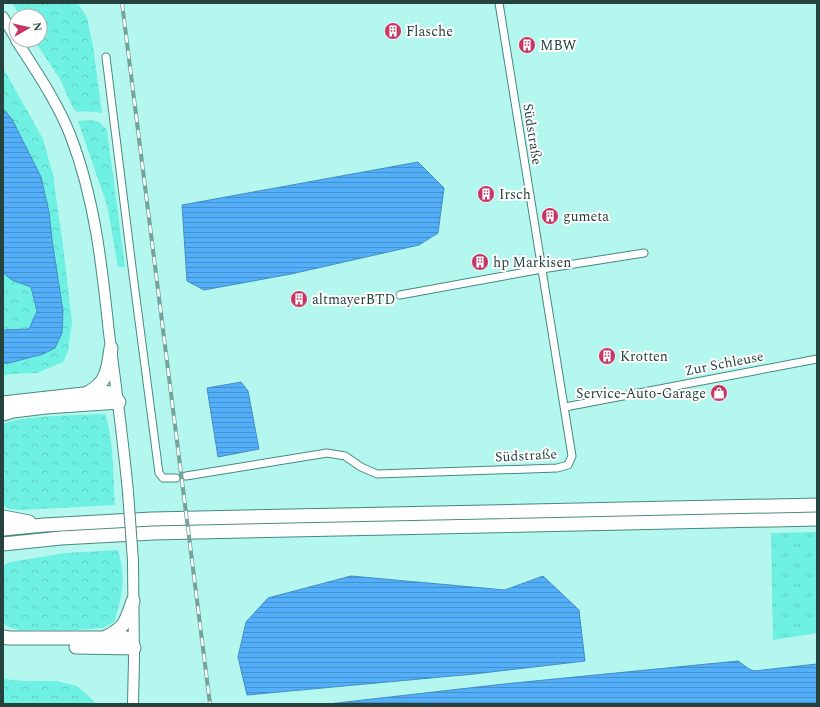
<svg xmlns="http://www.w3.org/2000/svg" width="820" height="707" viewBox="0 0 820 707" font-family="Spectral,serif">
<defs>
<pattern id="grass-tufts" width="24" height="20" patternUnits="userSpaceOnUse"><rect width="24" height="20" fill="#6ef0e2"/><path d="M3 7l-1-3M5 7V3M7 7l1-3M15 17l-1-3M17 17v-4M19 17l1-3" fill="none" stroke="#5fcfc3"/></pattern>
<pattern id="forest-crowns" width="20" height="18" patternUnits="userSpaceOnUse"><rect width="20" height="18" fill="#6ef0e2"/><path d="M2 6a3 3 0 1 1 6 0M12 15a3 3 0 1 1 6 0" fill="none" stroke="#5fcfc3"/></pattern>
<pattern id="water-rules" width="6" height="5" patternUnits="userSpaceOnUse"><rect width="6" height="5" fill="#53aff9"/><path d="M0 2.5h6" fill="none" stroke="#4590cb"/></pattern>
</defs>
<rect width="100%" height="100%" fill="#b3f7ee"/>
<path fill="url(#grass-tufts)" d="M817 532V633L773 640 771 533Z"/>
<path fill="url(#forest-crowns)" d="M13 4H78L87 17 93 46 102 113 85 111 77 112 73 108 60 79 34 40H40V16H20Z
M3 68 43 139 53 175 62 238 72 322 68 351 63 362 37 373 10 374 3 376V363H9L43 354 62 333 63 311 52 240 49 212 23 140 12 119 3 109Z
M91 120 99 122 107 130 125 267H118L107 205 78 121Z
M3 273 12 280 31 287 37 311 29 329 3 330Z
M105 414C114 437 113 480 115 505L21 510 9 509 3 505V424C10 421 17 420 24 419 51 415 78 415 105 414Z
M118 550C126 579 123 594 114 622L102 628 75 630H20L9 627 3 623V566L10 562 66 553Z
M3 679 24 681H56L77 686 94 701 95 704H3Z"/>
<path fill="url(#water-rules)" stroke="#468ec1" d="M3 109 12 119 41 177 49 212 52 240 63 311 62 333 55 348 43 354 9 363H3V330L29 329 37 311 31 287 12 280 3 273Z
M418 162 444 188 438 233 419 245 291 274 204 290 187 281 182 205Z
M241 382 248 391 259 449 218 457 207 388Z
M351 576 505 590 543 576 579 610 585 661 474 674 247 695 238 657 246 622 268 598Z
M738 661 749 669 754 671 817 664V704H328L504 684Z"/>
<g fill="none" stroke-linecap="round" stroke-linejoin="round">
<g stroke="#478981" stroke-width="9">
<path id="minor" d="M106 57 133 275 159 473 163 478H176
M400 295 542 269 644 253
M565 407 817 359
M186 476 327 453 345 456 361 467 377 474 557 468 568 465 572 456 499 3"/>
</g>
<g stroke="#478981" stroke-width="12">
<path id="secondary" d="M3 17 16 39
M16 40C36 71 58 103 71 137 95 200 102 266 109 333 116 386 123 439 128 492
M133 704 134 659 133 561"/>
</g>
<g stroke="#478981" stroke-width="15">
<path id="motorway" d="M87 393C108 383 108 368 111 348
M3 403 101 392 111 393 119 402 46 407 13 411 3 414
M3 517 29 522
M3 529 44 525 152 519 817 505
M3 544 61 538 153 533 817 519
M3 637 9 638H104L122 637 126 638 131 642 134 648
M106 637C126 627 126 621 133 601
M76 647 134 648"/>
</g>
<use href="#minor" stroke="#fff" stroke-width="7"/>
<use href="#secondary" stroke="#fff" stroke-width="10"/>
<use href="#motorway" stroke="#fff" stroke-width="13"/>
<g stroke="#72a39c" stroke-width="4">
<path id="rail" d="M122 3 210 704"/>
</g>
<use href="#rail" stroke="#fff" stroke-width="2.5" stroke-dasharray="8" stroke-linecap="butt"/>
<g stroke="#478981" stroke-width="12" stroke-linecap="butt">
<path id="secondary-bridge" d="M128 492 133 561"/>
</g>
<use href="#secondary-bridge" stroke="#fff" stroke-width="10"/>
</g>
<defs>
<g id="building-disc" transform="scale(0.9)"><circle r="9.5" fill="#c53866" stroke="#fff"/><path d="M-4-6H4V6H1V3H-1V6H-4ZM-2.5-4.3h1.7v1.8h-1.7ZM.8-4.3h1.7v1.8H.8ZM-2.5-1h1.7V.8h-1.7ZM.8-1h1.7V.8H.8Z" fill="#fff"/></g>
<g id="shop-disc" transform="scale(0.9)"><circle r="9.5" fill="#c53866" stroke="#fff"/><path d="M-5-2.5h2.3a2.7 3.5 0 0 1 5.4 0H5L5.5 6h-11ZM-1.5-2.5h3a1.5 2.3 0 0 0-3 0Z" fill="#fff"/></g>
</defs>
<g fill-rule="evenodd">
<use href="#building-disc" x="393" y="31"/>
<use href="#building-disc" x="527" y="45"/>
<use href="#building-disc" x="486" y="194"/>
<use href="#building-disc" x="550" y="216"/>
<use href="#building-disc" x="480" y="262"/>
<use href="#building-disc" x="299" y="299"/>
<use href="#building-disc" x="607" y="356"/>
<use href="#shop-disc" x="719" y="393"/>
</g>
<g text-anchor="middle" stroke-width="4" stroke-linejoin="round" paint-order="stroke">
<g font-size="14" fill="#26423e" stroke="#fff" text-anchor="start">
<text x="406" y="36">Flasche</text>
<text x="540" y="50">MBW</text>
<text x="499" y="199">Irsch</text>
<text x="563" y="221">gumeta</text>
<text x="493" y="267">hp Markisen</text>
<text x="312" y="304">altmayerBTD</text>
<text x="620" y="361">Krotten</text>
<text x="706" y="398" text-anchor="end">Service-Auto-Garage</text>
</g>
<g font-size="14" fill="#26423e" stroke="#fff">
<text transform="translate(533 134) rotate(81)" y="5">Südstraße</text>
<text transform="translate(724 363) rotate(-11)" y="5">Zur Schleuse</text>
<text transform="translate(526 455) rotate(-3)" y="5">Südstraße</text>
</g>
</g>
<rect width="820" height="707" fill="none" stroke="#26423e" stroke-width="8"/>
<g transform="translate(28 28) rotate(82)"><circle r="19" fill="#ffffff" stroke="#a8b3b2"/>
<path d="M0-3L7 15L0 10L-7 15Z" fill="#c53866"/>
<text y="-6" font-size="11" font-weight="bold" text-anchor="middle" fill="#26423e">N</text>
</g>
</svg>
